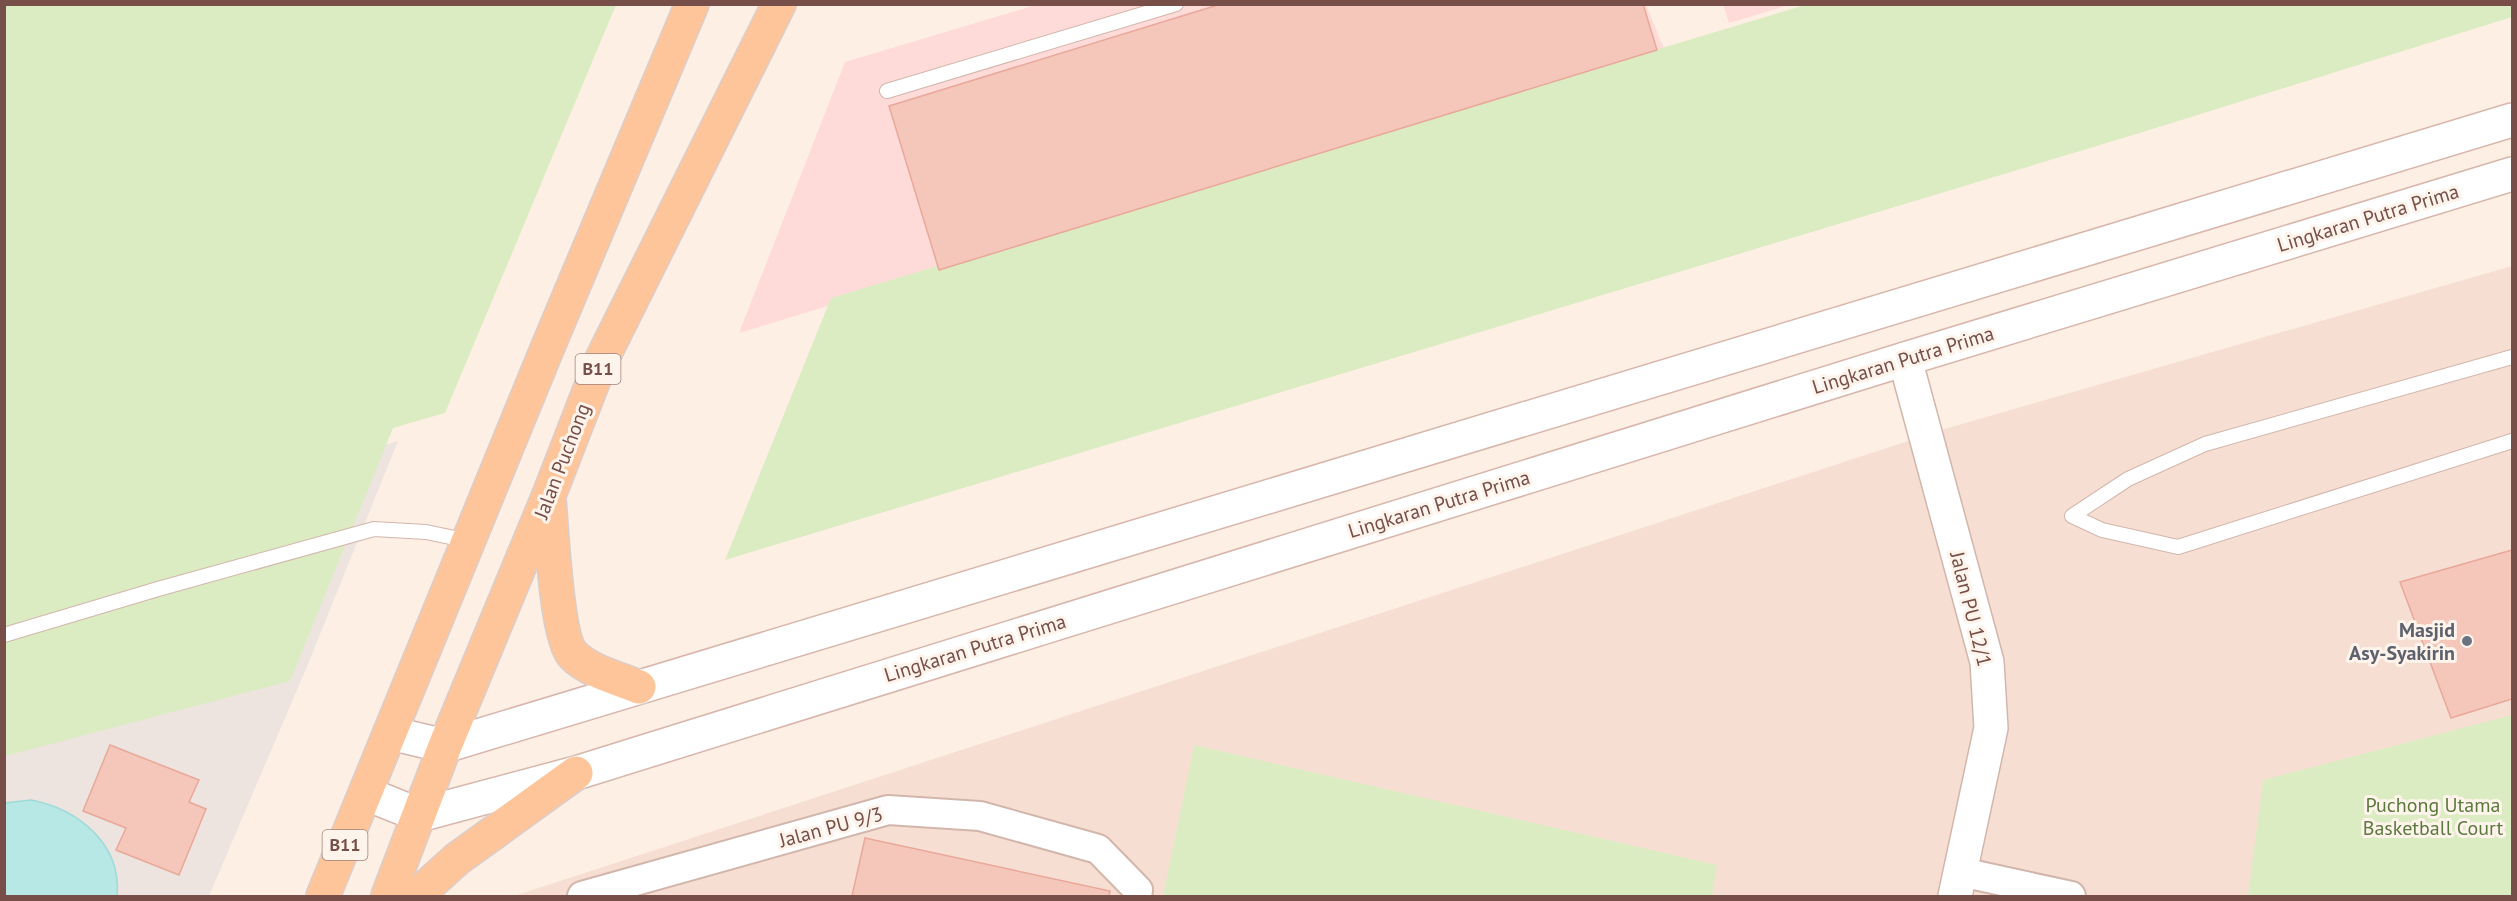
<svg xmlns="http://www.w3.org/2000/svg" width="2517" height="901" viewBox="0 0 2517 901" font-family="'PT Sans',sans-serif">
<rect width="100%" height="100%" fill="#feefe4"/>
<path fill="#f6dfd2" d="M2512 266V896H514L1948 428Z"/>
<path fill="#fedbd8" d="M1039 4 1646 5 1665 51 739 333 845 62Z
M1723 4H1789V5L1729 23Z"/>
<path fill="#ede3df" d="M398 441 308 664 209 896H5V558Z"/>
<path fill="#dcecc2" d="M5 5H616L445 413 393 428 290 681 5 756Z
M1805 5H2512V17L2143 132 725 560 831 298Z
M2512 715V896H2248L2263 780Z
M1194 745 1717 865 1712 896H1163Z"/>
<path fill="#b8e8e6" stroke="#9ddbd8" stroke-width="1.5" d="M31 800C78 809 122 844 117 896H5V803Z"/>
<path fill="#f5c6ba" stroke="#e8a89a" stroke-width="1.5" d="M1221 4H1643L1657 50 939 270 889 106Z
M2512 550V699L2451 718 2400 582Z
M110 745 199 780 189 802 206 809 179 875 116 850 126 828 83 811Z
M865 838 1110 891 1109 896H852Z"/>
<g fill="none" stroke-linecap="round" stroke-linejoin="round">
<g stroke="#d2b6ac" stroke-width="16">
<path id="service" d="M887 91 1176 4
M2512 357 2205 444 2128 479 2072 516 2102 530 2178 547 2512 441
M4 635 158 589 374 529 426 532 469 541"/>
</g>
<g stroke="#d2b6ac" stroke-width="32">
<path id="minor" d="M1961 872 2071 896
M582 896 888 810 980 816 1098 849 1138 890 1137 896"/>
</g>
<g stroke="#d2b6ac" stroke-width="36">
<path id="tertiary" d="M1905 359 1987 662 1991 728 1955 896"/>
</g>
<g stroke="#d8b6ac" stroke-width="36">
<path id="secondary" d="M390 733 445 746 2512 120
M367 794 419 815 576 773 1905 359 2512 174"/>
</g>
<g stroke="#d9cecc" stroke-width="36">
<path id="primary" d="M549 500C552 529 556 637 573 655 590 672 618 678 639 687
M323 896 547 349 692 4
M388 896 445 746 549 495 601 361 779 4
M416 896 457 859 576 773"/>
</g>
<use href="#service" stroke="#fff" stroke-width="14"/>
<use href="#minor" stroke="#fff" stroke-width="28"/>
<use href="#tertiary" stroke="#fff" stroke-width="33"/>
<use href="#secondary" stroke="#fff" stroke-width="33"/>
<use href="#primary" stroke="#ffc59a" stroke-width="33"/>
</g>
<circle fill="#6b7280" stroke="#fff4ec" stroke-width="2" cx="2467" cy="641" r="6"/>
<g text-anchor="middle" stroke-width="6" stroke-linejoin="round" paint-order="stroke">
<g fill="#fff4ec" stroke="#a08079" stroke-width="1.5">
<rect x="575.5" y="354" width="45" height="30" rx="4.5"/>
<rect x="322.5" y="830" width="45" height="30" rx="4.5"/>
</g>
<g font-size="18" font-weight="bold" fill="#784f48">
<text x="598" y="375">B11</text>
<text x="345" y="851">B11</text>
</g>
<g font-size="20" fill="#784f48" stroke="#fff4ec">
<text transform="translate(2368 218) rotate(-17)" y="7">Lingkaran Putra Prima</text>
<text transform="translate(1903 360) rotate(-17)" y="7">Lingkaran Putra Prima</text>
<text transform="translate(562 461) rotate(-69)" y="7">Jalan Puchong</text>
<text transform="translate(1439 504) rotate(-17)" y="7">Lingkaran Putra Prima</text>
<text transform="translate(1971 609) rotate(76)" y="7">Jalan PU 12/1</text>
<text transform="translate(975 648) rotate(-17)" y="7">Lingkaran Putra Prima</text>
<text transform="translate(831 827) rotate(-15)" y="7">Jalan PU 9/3</text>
</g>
<g font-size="20" font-weight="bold" fill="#5b616d" stroke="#fff4ec" text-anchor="end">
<text x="2455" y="637">Masjid<tspan x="2455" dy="23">Asy-Syakirin</tspan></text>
</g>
<g font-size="20" fill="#5a793c" stroke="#fff4ec">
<text x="2433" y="812">Puchong Utama<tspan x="2433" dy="23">Basketball Court</tspan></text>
</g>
</g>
<rect width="2517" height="901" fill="none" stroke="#784f48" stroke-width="12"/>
</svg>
